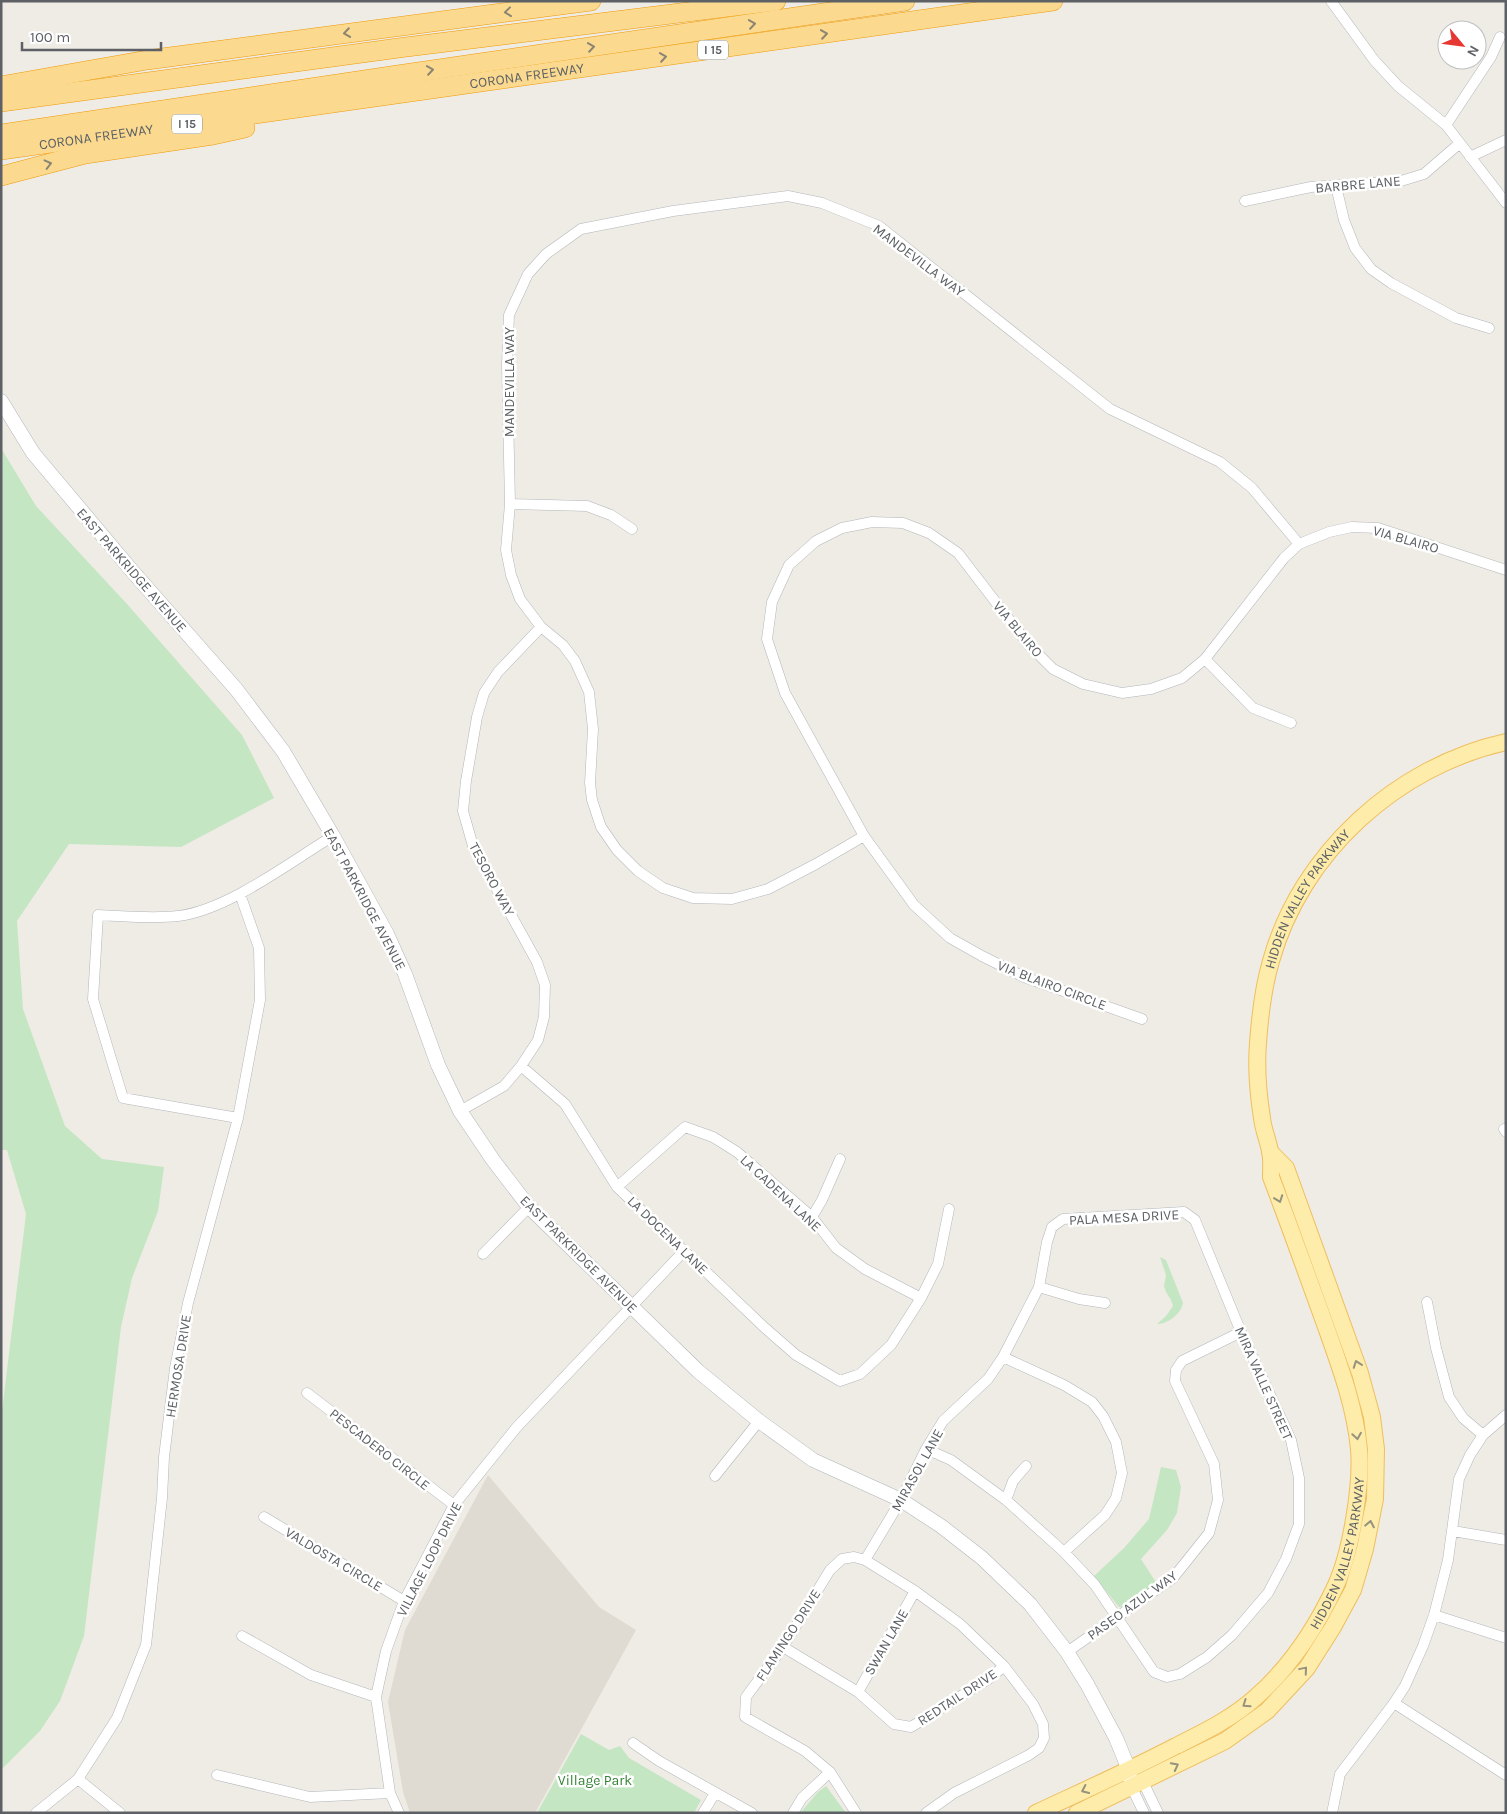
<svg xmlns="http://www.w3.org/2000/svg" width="1507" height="1814" viewBox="0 0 1507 1814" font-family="Karla,sans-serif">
<rect width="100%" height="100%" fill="#efece5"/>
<path fill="#dfdbd3" d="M488 1475 599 1607 636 1630 535 1813H410L403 1792 388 1702 405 1630Z"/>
<path fill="#c4e6c2" d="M1 448 36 506 127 604 242 735 274 798 181 847 69 844 17 921 23 1009 65 1126 102 1159 164 1167 158 1211 132 1278 121 1327 84 1636 60 1701 40 1731 2 1769 1 1419 26 1214 7 1150H1Z
M1160 1257 1166 1260 1183 1303C1181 1314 1168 1324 1157 1324L1166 1316 1173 1306 1171 1300 1166 1292 1164 1286 1166 1275Z
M1161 1467 1176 1470 1181 1487 1177 1513 1167 1530 1141 1559 1157 1584 1125 1606 1119 1607 1094 1576 1124 1548 1149 1519Z
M581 1734 609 1750 620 1746 629 1758 701 1800 694 1813H537Z
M826 1786 846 1813H800L818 1792Z"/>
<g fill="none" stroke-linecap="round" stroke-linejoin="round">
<g stroke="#b2b6ba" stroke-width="11">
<path id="minor" d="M1331 1 1374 60 1398 86 1446 125 1506 203
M1446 125 1491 57 1500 37
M1470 157 1506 140
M1336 186 1344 220 1355 248 1371 269 1391 283 1456 318 1489 328
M1245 201 1311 187 1401 181 1424 174 1460 143
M510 504 587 506 611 515 632 529
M1205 659 1253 708 1291 723
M864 836 816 864 768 889 732 899 693 898 663 888 638 871 617 850 601 827 592 800 590 783 593 729 589 692 575 661 563 645 541 627 520 599 511 575 506 550 510 504 507 364 509 315 528 274 546 254 581 229 673 211 788 196 822 203 879 226 1110 409 1220 462 1252 488 1299 544
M1142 1019 1024 977 982 956 950 938 914 905 864 836 785 693 767 639 772 602 789 565 816 541 842 528 872 522 903 523 929 533 958 553 1028 644 1053 669 1083 684 1122 693 1151 689 1182 678 1205 659 1284 558 1299 544 1329 532 1352 527 1378 528 1506 570
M521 1066 565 1104 617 1187 765 1328 796 1355 840 1381 860 1374 891 1345 921 1298 938 1264 949 1209
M460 1111 504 1086 521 1066 538 1040 544 1017 545 985 537 962 473 846 463 811 466 781 477 717 484 693 498 672 541 627
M238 1118 123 1098 93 999 98 915C124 916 152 919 178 916 228 910 290 862 333 836
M1504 1129 1506 1132
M617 1187 685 1127 713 1137 737 1152 812 1217 836 1248 865 1269 921 1298
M812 1217 822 1200 840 1159
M483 1254 529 1207
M1039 1287 1079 1299 1105 1303
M1427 1302 1436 1348 1449 1397 1463 1418 1483 1435
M1003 1357 1064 1385 1092 1402 1103 1416 1116 1442 1122 1473 1116 1498 1105 1515 1064 1552
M307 1393 454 1505
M715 1476 759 1421
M1006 1500 1013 1481 1026 1466
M264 1517 404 1601
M1453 1531 1506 1540
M865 1560 901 1500 926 1449 943 1421 988 1379 1003 1357 1039 1287 1047 1242 1052 1227 1063 1219 1184 1212 1195 1220 1241 1332 1291 1440 1299 1478V1524L1286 1559 1268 1593 1232 1635 1207 1657 1180 1674 1167 1677 1154 1672 1095 1585 1064 1552 1006 1500 951 1460 926 1449
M1434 1615 1506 1638
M242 1636 311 1675 376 1697
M783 1647 858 1692 894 1724 911 1727 990 1678 1004 1666
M1067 1652 1173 1578 1209 1533 1218 1500 1214 1464 1175 1381 1176 1370 1182 1361 1241 1332
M858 1692 915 1591
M1394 1703 1506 1775
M633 1743 659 1761 752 1813
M217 1775 310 1797 390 1793
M78 1779 120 1813
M1143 1782 1158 1813
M1132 1788 1144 1813
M36 1813 78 1779 117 1718 146 1645 162 1498 164 1457 175 1368 188 1303 238 1118 260 1000 259 948 240 894
M399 1813 390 1793 376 1697 386 1651 404 1601 454 1505 516 1428 684 1251
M703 1813 715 1793
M793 1813 802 1798 830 1772
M856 1813 830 1772 805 1751 745 1717 746 1697 783 1647 830 1570 842 1559 854 1557 865 1560 915 1591 960 1624 1004 1666 1033 1704 1043 1724 1044 1738 1039 1748 1029 1755 954 1793 926 1813
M1332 1813 1340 1774 1394 1703 1405 1686 1423 1646 1434 1615 1448 1560 1459 1479 1470 1455 1483 1435 1506 1415"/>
</g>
<g stroke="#b1b5ba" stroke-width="15">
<path id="secondary" d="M1 401 33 453 133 572 236 689 283 751 333 836 387 934 405 974 438 1065 460 1111 493 1160 529 1207 698 1371 759 1421 813 1460 901 1500 941 1526 982 1558 1030 1604 1067 1652 1087 1684 1116 1738 1129 1770 1130 1778"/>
</g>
<g stroke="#efbe5d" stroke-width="18">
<g id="primary">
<path id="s1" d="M1036 1813C1083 1791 1130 1770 1176 1746 1204 1732 1233 1718 1256 1697 1290 1667 1317 1626 1336 1585 1351 1552 1362 1485 1359 1449 1355 1407 1340 1366 1326 1327 1308 1277 1290 1227 1271 1177 1271 1169 1272 1159 1270 1151 1268 1140 1263 1129 1262 1118 1258 1093 1256 1068 1258 1043 1260 1015 1263 988 1271 961 1301 853 1397 766 1506 742"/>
<path d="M1077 1813 1225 1741 1267 1711 1307 1668 1333 1627 1353 1590 1365 1549 1375 1499 1376 1449 1372 1417 1360 1373 1286 1168 1270 1152"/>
</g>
</g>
<g stroke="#f09904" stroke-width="20">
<g id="motorway">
<path d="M1 86 147 60 591 1"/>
<path d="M1 102 406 47 776 1"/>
<path d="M1 134 398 75 905 1"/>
<path id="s2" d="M1 150 1053 1"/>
<path d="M1 176 85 154 213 135 245 128"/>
</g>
</g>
<use href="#minor" stroke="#fff" stroke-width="10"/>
<use href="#secondary" stroke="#fff" stroke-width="14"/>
<use href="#primary" stroke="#feecab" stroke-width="16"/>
<use href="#motorway" stroke="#fbda90" stroke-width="19"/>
</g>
<defs><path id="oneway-chevron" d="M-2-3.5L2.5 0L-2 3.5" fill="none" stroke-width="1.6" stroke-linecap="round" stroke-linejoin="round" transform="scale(1.25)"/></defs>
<g stroke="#8c8572">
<use href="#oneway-chevron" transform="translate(508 12) rotate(173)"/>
<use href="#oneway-chevron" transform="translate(752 24) rotate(-8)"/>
<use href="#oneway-chevron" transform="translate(347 33) rotate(172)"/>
<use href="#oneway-chevron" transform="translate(824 34) rotate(-8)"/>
<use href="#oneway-chevron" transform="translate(591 47) rotate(-8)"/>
<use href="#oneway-chevron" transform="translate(663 57) rotate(-8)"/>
<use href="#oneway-chevron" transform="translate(430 70) rotate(-8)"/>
<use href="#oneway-chevron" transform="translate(48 164) rotate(-14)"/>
</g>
<g stroke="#95927e">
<use href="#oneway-chevron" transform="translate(1279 1199) rotate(70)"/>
<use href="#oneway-chevron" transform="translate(1357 1364) rotate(-110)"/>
<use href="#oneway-chevron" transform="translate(1357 1436) rotate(81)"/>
<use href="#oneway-chevron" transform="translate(1370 1524) rotate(-79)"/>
<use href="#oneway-chevron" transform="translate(1304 1670) rotate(-50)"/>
<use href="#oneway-chevron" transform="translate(1246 1704) rotate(145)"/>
<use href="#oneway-chevron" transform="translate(1175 1766) rotate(-27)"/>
<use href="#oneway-chevron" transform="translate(1085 1790) rotate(155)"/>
</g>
<g text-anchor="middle" stroke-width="5" stroke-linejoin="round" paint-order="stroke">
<g fill="#fff" stroke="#8e9093" stroke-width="1">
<rect x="698" y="40.5" width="30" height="19" rx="4"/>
<rect x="172" y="114.5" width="30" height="19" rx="4"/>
</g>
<g font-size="12" font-weight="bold" fill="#5d6165">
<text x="713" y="54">I 15</text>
<text x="187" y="128">I 15</text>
</g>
<g font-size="14" fill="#5d6165" stroke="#fff">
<text dy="5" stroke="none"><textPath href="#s2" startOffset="531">CORONA FREEWAY</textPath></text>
<text dy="5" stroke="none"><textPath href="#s2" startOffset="96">CORONA FREEWAY</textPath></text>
<text transform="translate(1358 184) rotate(-5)" y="5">BARBRE LANE</text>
<text transform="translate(919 260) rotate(37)" y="5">MANDEVILLA WAY</text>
<text transform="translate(509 382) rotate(-90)" y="5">MANDEVILLA WAY</text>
<text transform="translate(1406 539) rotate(16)" y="5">VIA BLAIRO</text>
<text transform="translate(132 570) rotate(49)" y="5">EAST PARKRIDGE AVENUE</text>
<text transform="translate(1018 629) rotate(50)" y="5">VIA BLAIRO</text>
<text transform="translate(492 879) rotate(62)" y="5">TESORO WAY</text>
<text transform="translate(365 899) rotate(62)" y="5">EAST PARKRIDGE AVENUE</text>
<text dy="5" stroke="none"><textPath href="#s1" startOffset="1104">HIDDEN VALLEY PARKWAY</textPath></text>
<text transform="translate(1052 985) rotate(21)" y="5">VIA BLAIRO CIRCLE</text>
<text transform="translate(781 1193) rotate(43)" y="5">LA CADENA LANE</text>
<text transform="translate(1124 1217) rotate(-3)" y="5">PALA MESA DRIVE</text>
<text transform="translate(668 1235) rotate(44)" y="5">LA DOCENA LANE</text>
<text transform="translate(579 1254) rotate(45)" y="5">EAST PARKRIDGE AVENUE</text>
<text transform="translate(178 1366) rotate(-81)" y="5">HERMOSA DRIVE</text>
<text transform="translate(1264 1383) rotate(66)" y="5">MIRA VALLE STREET</text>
<text transform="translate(380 1449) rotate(38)" y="5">PESCADERO CIRCLE</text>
<text transform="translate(917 1470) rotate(-61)" y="5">MIRASOL LANE</text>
<text dy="5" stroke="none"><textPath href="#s1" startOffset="419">HIDDEN VALLEY PARKWAY</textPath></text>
<text transform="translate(334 1559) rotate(31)" y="5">VALDOSTA CIRCLE</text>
<text transform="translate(429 1559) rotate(-63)" y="5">VILLAGE LOOP DRIVE</text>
<text transform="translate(1132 1605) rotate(-36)" y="5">PASEO AZUL WAY</text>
<text transform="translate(788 1635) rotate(-57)" y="5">FLAMINGO DRIVE</text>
<text transform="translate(886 1642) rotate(-60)" y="5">SWAN LANE</text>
<text transform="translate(957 1697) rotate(-33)" y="5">REDTAIL DRIVE</text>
</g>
<g font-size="14" fill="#368336" stroke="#fff">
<text x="595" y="1785">Village Park</text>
</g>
</g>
<rect width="1507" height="1814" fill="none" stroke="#5d6165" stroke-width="5"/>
<g transform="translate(1462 45) rotate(119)"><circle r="24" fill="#ffffff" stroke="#bec0c1"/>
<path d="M0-4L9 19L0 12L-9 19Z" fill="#e73733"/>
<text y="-8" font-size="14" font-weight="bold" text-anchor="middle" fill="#5d6165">N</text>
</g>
<path d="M22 42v8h139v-8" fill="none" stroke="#5d6165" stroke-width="2.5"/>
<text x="30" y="42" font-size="15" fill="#5d6165" stroke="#ffffff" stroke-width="4" paint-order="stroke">100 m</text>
</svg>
